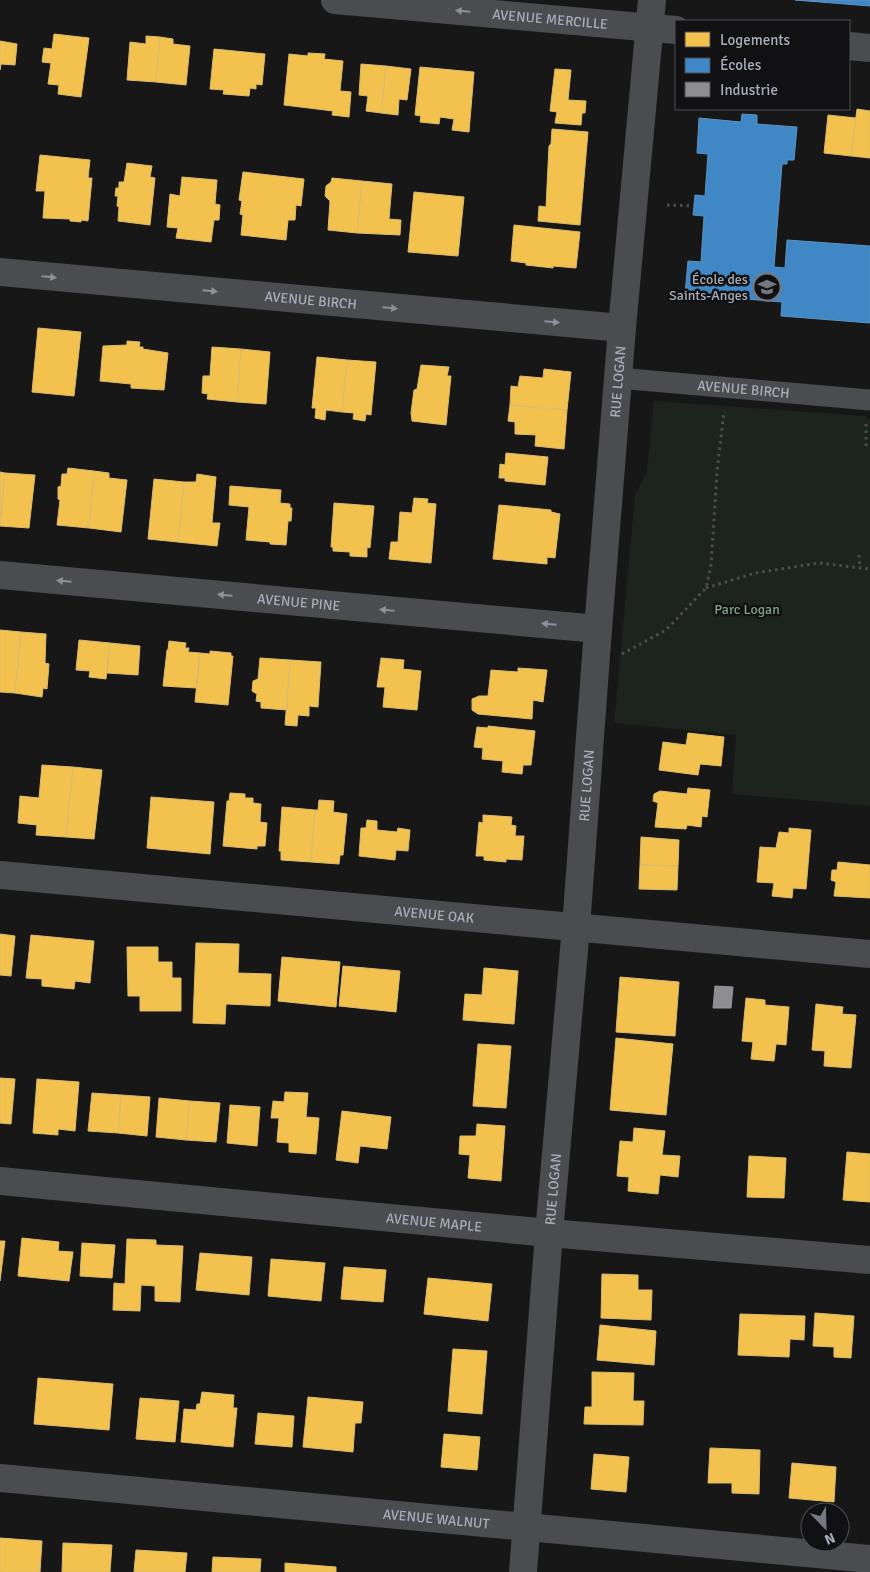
<svg xmlns="http://www.w3.org/2000/svg" width="870" height="1572" viewBox="0 0 870 1572" font-family="Signika,sans-serif">
<rect width="100%" height="100%" fill="#171717"/>
<path fill="#1d241e" d="M654 401 865 416 870 420V806L732 794 736 735 614 723 635 495 647 471Z"/>
<path fill="#f2c14e" stroke="#dcbb6e" d="M54 34 89 38 81 97 58 94 59 85 48 84 51 63 42 62 44 48 52 49Z
M146 36 160 37 156 82 127 80 130 42 146 44Z
M160 37 173 39V44L190 46 186 85 156 82Z
M0 41 17 44 15 65 1 64 0 70Z
M214 49 265 54 262 85 256 84V89L250 88 249 96 223 94 224 90 210 89Z
M308 53 325 54 324 59 343 61 340 91 351 92 349 117 332 115 333 111 284 105 289 54 308 56Z
M361 64 386 66 381 113 366 111 368 96 359 95Z
M386 66 411 69 407 100 399 99 398 115 381 113Z
M420 67 474 72 469 132 452 130 454 119 440 117 439 124 420 122 421 116 415 115Z
M555 69 571 70 568 100 586 101 585 113H582L581 125 555 123 557 112 550 111Z
M857 109 870 111V158L851 156Z
M828 115 856 118 851 156 824 153Z
M552 129 588 132 580 225 538 221 539 206 546 207 549 146 551 144Z
M40 155 90 160 88 178H92L88 221 81 220V222L70 221V219L43 218 45 191H36Z
M127 163 152 166 150 177 155 178 150 225 118 221 119 207 117 206 118 196H115L116 188H119V182H124Z
M243 172 304 179 301 206 296 205 295 220H288L286 240 241 235 243 215 240 214 242 201 239 200Z
M182 177 217 180 215 204 220 205 219 220H214L211 242 176 238 178 228 167 227 170 194 180 196Z
M332 178 362 181 357 233 328 230 330 201 325 196 326 186 331 182Z
M362 181 392 184 389 219 401 220 400 235 357 233Z
M414 192 464 197 458 256 408 252Z
M514 225 580 232 576 268 553 266V268L526 265V263L511 261Z
M38 328 81 332 74 396 32 392Z
M127 341 140 342 139 347H143V349L168 353 164 390 131 388V384L100 381 103 346 127 345Z
M212 347 241 349 237 402 207 399 208 394 202 393 203 376H210Z
M241 349 270 352 266 404 237 402Z
M317 357 347 360 342 412 326 410 325 420 315 418 316 408H312Z
M347 360 376 362 371 415 366 414 365 421 353 419 354 413 342 412Z
M421 365 449 367 447 376H451L446 425 412 421 411 413 414 390 417 389Z
M544 369 571 372 567 410 510 405 511 386 518 387 520 376 543 378Z
M510 405 567 410 564 449 535 446 536 435 515 434V422L508 421Z
M506 453 548 457 545 485 505 481V478H499L500 464 505 465Z
M68 468 94 471 89 528 57 525 60 500 58 499V487L61 486 62 474H67Z
M94 471 109 473V478L127 480 121 532 89 528Z
M0 472 5 473 0 524Z
M5 473 35 475 29 528 0 526Z
M197 474 216 477 212 523H220L217 546 178 542 184 482H196Z
M154 479 184 482 178 542 148 539Z
M230 486 281 490 280 503 290 504V508H292L291 521H288L286 545 270 544V542L246 540 249 507 229 505Z
M414 498 428 499 427 503 436 504 431 563 389 559 391 542H398L400 512 412 513Z
M334 503 374 506 370 548 367 547V557L350 556V552L333 551V547H331Z
M499 505 551 510V512L560 514 555 558 547 557V564L493 559Z
M0 630 21 632 15 693 0 692Z
M21 632 46 634 45 663 49 664 47 689 43 688 42 697 15 693Z
M79 640 110 643 106 679 89 677 90 671 76 670Z
M169 641 186 643 185 648H189L188 652 200 653 196 688 163 686 167 650H168Z
M110 643 140 646 138 675 107 673Z
M210 651 231 653V656H233L228 705 195 702 200 653 210 654Z
M260 658 290 660 287 710 261 708V702L256 701 257 694 252 691 253 681 258 679Z
M381 658 404 660 403 669 421 671 417 710 383 707 385 687H377Z
M290 660 321 662 318 707 309 706V716L298 715 297 726 285 725Z
M518 668 547 670 543 702 533 700 532 719 478 714 472 710V699L479 696H488L491 670 518 672Z
M488 726 535 731 531 765H523L522 774 502 772 503 761 482 759 483 748 474 747 477 727 488 728Z
M688 733 724 737 721 766 700 764 698 775 659 770 663 742 686 745Z
M42 765 73 767 66 837 36 835 37 825 18 823 20 796 39 798Z
M73 767 102 770 94 839 66 837Z
M688 788 710 790 707 817 702 816 701 827 687 825 686 829 655 827 658 803 653 801 654 794 660 791 687 794Z
M230 793 245 794V798H253V803L261 804 260 822 267 823 265 846H257V849L223 846 227 801H229Z
M151 797 214 802 210 854 147 848Z
M319 800 334 801 333 812 347 814 343 855H340L339 864 311 862 315 810H318Z
M282 807 315 810 311 862 281 860V851H279Z
M483 815 512 817 511 825 516 826 515 836H524L522 860 506 859V862L484 860V856H476L479 822 483 823Z
M367 820 377 821V830L397 832 398 828 410 830 408 851 396 850 395 860 359 856 361 828H366Z
M789 828 811 830 806 889 793 888 792 898 772 896 774 883 757 882 760 847 776 848 779 832 789 833Z
M641 837 679 840 678 866 640 865Z
M838 862 870 865V898L834 896 836 882 831 880 832 870H837Z
M640 865 678 866 677 890 639 889Z
M0 934 15 936 11 976 0 975Z
M31 935 94 941 90 983 75 981 74 989 42 986V979L26 978Z
M196 943 239 944 238 973 271 974 270 1006 226 1004 225 1024 193 1023Z
M127 947H158V962H172V978H181V1011H140V996H128Z
M282 957 340 962 336 1007 278 1001Z
M343 966 400 971 396 1012 339 1006Z
M484 968 518 971 514 1024 463 1020 465 994 482 995Z
M620 977 679 982 675 1036 616 1032Z
M746 998 765 1000V1005L789 1007 786 1045 776 1044 774 1061 751 1059 753 1042 742 1041Z
M816 1004 843 1007 842 1014 856 1015 851 1068 824 1066 825 1051 812 1050Z
M616 1038 673 1044 666 1115 610 1110Z
M478 1044 511 1046 506 1108 473 1106Z
M0 1078 15 1079 11 1124 0 1123Z
M37 1079 79 1082 75 1131 58 1129V1135L33 1133Z
M285 1092 308 1093 306 1117 319 1118 316 1154 289 1152V1143L277 1142 279 1118H271L273 1101 284 1102Z
M92 1093 121 1095 118 1133 88 1131Z
M121 1095 150 1097 147 1136 118 1133Z
M159 1098 190 1101 186 1140 156 1137Z
M190 1101 220 1103 216 1142 186 1140Z
M230 1105 260 1107 257 1146 227 1143Z
M342 1111 391 1117 387 1149 360 1146 358 1163 336 1160Z
M477 1124 505 1126 501 1181 468 1178 470 1155 459 1154 460 1136H476Z
M634 1128 665 1131 662 1155 680 1156 678 1177 660 1175 658 1194 628 1191 629 1177 617 1176 620 1141 633 1142Z
M847 1152 870 1154V1202L843 1200Z
M749 1156 786 1158 784 1198 747 1197Z
M22 1238 59 1242 58 1251 73 1252 69 1281 18 1276Z
M127 1239 156 1240V1245L183 1246 180 1302 155 1301V1286L141 1285 140 1311 113 1310 114 1283 125 1284Z
M0 1241H5L0 1281Z
M82 1243 115 1245 112 1278 80 1276Z
M200 1253 252 1257 249 1295 196 1290Z
M271 1259 325 1263 321 1301 268 1296Z
M344 1267 386 1270 383 1302 341 1299Z
M602 1274 638 1275V1290H652L651 1320 601 1318Z
M428 1278 492 1284 488 1321 424 1314Z
M815 1313 854 1316 851 1358 834 1357V1347L813 1346Z
M740 1314 805 1316 804 1340 790 1339 789 1357 738 1355Z
M600 1325 656 1331 654 1365 597 1360Z
M453 1349 487 1351 482 1414 448 1411Z
M592 1372 634 1373 633 1401H644L643 1425 584 1424 585 1407H592Z
M38 1378 113 1384 109 1430 34 1424Z
M202 1392 234 1395 233 1408H237L233 1447 181 1442 184 1409 196 1410 197 1404H200Z
M308 1397 363 1402 361 1423H355L353 1452 303 1447Z
M140 1398 179 1401 175 1442 136 1439Z
M258 1413 294 1416 292 1447 255 1444Z
M444 1434 480 1437 477 1470 441 1467Z
M710 1448 760 1450 759 1494 732 1493V1483H708Z
M594 1454 629 1457 626 1492 591 1489Z
M792 1463 836 1467 834 1502 789 1498Z
M0 1538 42 1541 40 1572H0Z
M63 1543 112 1545 110 1572H62Z
M136 1550 187 1553 185 1572H134Z
M213 1557 261 1559 260 1572H212Z
M285 1563 336 1567V1572H285Z"/>
<path fill="#3f88c5" stroke="#5e93c1" d="M795 0H870V6Z
M742 114 757 115V124L797 127 794 160H787V164H782L774 267 785 268 787 240 870 246V323L781 316 782 302 685 294 688 261 701 262 704 216 693 215 695 195 705 196 708 154 697 153 699 118 741 122Z"/>
<path fill="#8d8d92" stroke="#95979d" d="M715 986 733 987 731 1008H713Z"/>
<g fill="none" stroke-linecap="round" stroke-linejoin="round">
<path stroke="#4d4e52" stroke-width="3" stroke-dasharray="2.5 4" stroke-linecap="butt" d="M667 205 694 206
M866 446V423
M859 555 860 567
M706 588 755 573 819 563 870 569
M622 654 666 630 706 588 711 565 717 472 724 411"/>
<path stroke="#4b4c50" stroke-width="21" id="s1" d="M618 378 870 400"/>
<g stroke="#4b4c50" stroke-width="28">
<path id="s2" d="M335 0 676 30"/>
<path d="M849 46 870 48"/>
<path id="s3" d="M0 272 622 328"/>
<path id="s4" d="M0 575 598 629"/>
<path id="s5" d="M0 875 870 954"/>
<path id="s6" d="M0 1181 549 1233 870 1260"/>
<path id="s7" d="M0 1478 870 1559"/>
<path id="s8" d="M523 1572 549 1233 576 927 598 629 622 328 652 0"/>
</g>
</g>
<defs><path id="oneway-solid" d="M-6-.8H1V-3.2L6.5 0L1 3.2V.8H-6Z" transform="scale(1.25)"/></defs>
<g fill="#8c9099">
<use href="#oneway-solid" transform="translate(463 11) rotate(-175)"/>
<use href="#oneway-solid" transform="translate(49 277) rotate(5)"/>
<use href="#oneway-solid" transform="translate(210 291) rotate(5)"/>
<use href="#oneway-solid" transform="translate(390 308) rotate(5)"/>
<use href="#oneway-solid" transform="translate(552 322) rotate(5)"/>
<use href="#oneway-solid" transform="translate(64 581) rotate(-175)"/>
<use href="#oneway-solid" transform="translate(225 595) rotate(-175)"/>
<use href="#oneway-solid" transform="translate(387 610) rotate(-175)"/>
<use href="#oneway-solid" transform="translate(549 624) rotate(-175)"/>
</g>
<defs>
<g id="school-ring" transform="scale(1.4375)"><circle r="9.5" fill="#111113" stroke="#757880" stroke-width="1.5"/><path d="M0-5L7-2L0 1L-7-2ZM-4 1L0 2.5L4 1V4Q0 6-4 4Z" fill="#757880"/></g>
</defs>
<g fill-rule="evenodd">
<use href="#school-ring" x="767" y="287"/>
</g>
<g text-anchor="middle" stroke-width="5" stroke-linejoin="round" paint-order="stroke">
<g font-size="14" fill="#a8adb8" stroke="#111113">
<text dy="5" stroke="none"><textPath href="#s2" startOffset="216">AVENUE MERCILLE</textPath></text>
<text dy="5" stroke="none"><textPath href="#s3" startOffset="312">AVENUE BIRCH</textPath></text>
<text dy="5" stroke="none"><textPath href="#s8" startOffset="1194">RUE LOGAN</textPath></text>
<text dy="5" stroke="none"><textPath href="#s1" startOffset="126">AVENUE BIRCH</textPath></text>
<text dy="5" stroke="none"><textPath href="#s4" startOffset="300">AVENUE PINE</textPath></text>
<text dy="5" stroke="none"><textPath href="#s8" startOffset="789">RUE LOGAN</textPath></text>
<text dy="5" stroke="none"><textPath href="#s5" startOffset="436">AVENUE OAK</textPath></text>
<text dy="5" stroke="none"><textPath href="#s8" startOffset="384">RUE LOGAN</textPath></text>
<text dy="5" stroke="none"><textPath href="#s6" startOffset="436">AVENUE MAPLE</textPath></text>
<text dy="5" stroke="none"><textPath href="#s7" startOffset="438">AVENUE WALNUT</textPath></text>
</g>
<g font-size="14" fill="#a8adb8" stroke="#111113" text-anchor="end">
<text x="748" y="284">École des<tspan x="748" dy="16">Saints-Anges</tspan></text>
</g>
<g font-size="14" fill="#7fa381" stroke="#111113">
<text x="747" y="614">Parc Logan</text>
</g>
</g>
<rect x="675" y="20" width="175" height="90" fill="#111113" stroke="#4d4f55"/>
<rect x="685" y="32" width="25" height="15" fill="#f2c14e" stroke="#4d4f55"/>
<text x="720" y="45" font-size="15" fill="#a8adb8">Logements</text>
<rect x="685" y="58" width="25" height="15" fill="#3f88c5" stroke="#4d4f55"/>
<text x="720" y="70" font-size="15" fill="#a8adb8">Écoles</text>
<rect x="685" y="82" width="25" height="15" fill="#8d8d92" stroke="#4d4f55"/>
<text x="720" y="95" font-size="15" fill="#a8adb8">Industrie</text>
<g transform="translate(825 1527) rotate(157)"><circle r="24" fill="#111113" stroke="#4d4f55"/>
<path d="M0-4L9 19L0 12L-9 19Z" fill="#757880"/>
<text y="-8" font-size="14" font-weight="bold" text-anchor="middle" fill="#a8adb8">N</text>
</g>
</svg>
